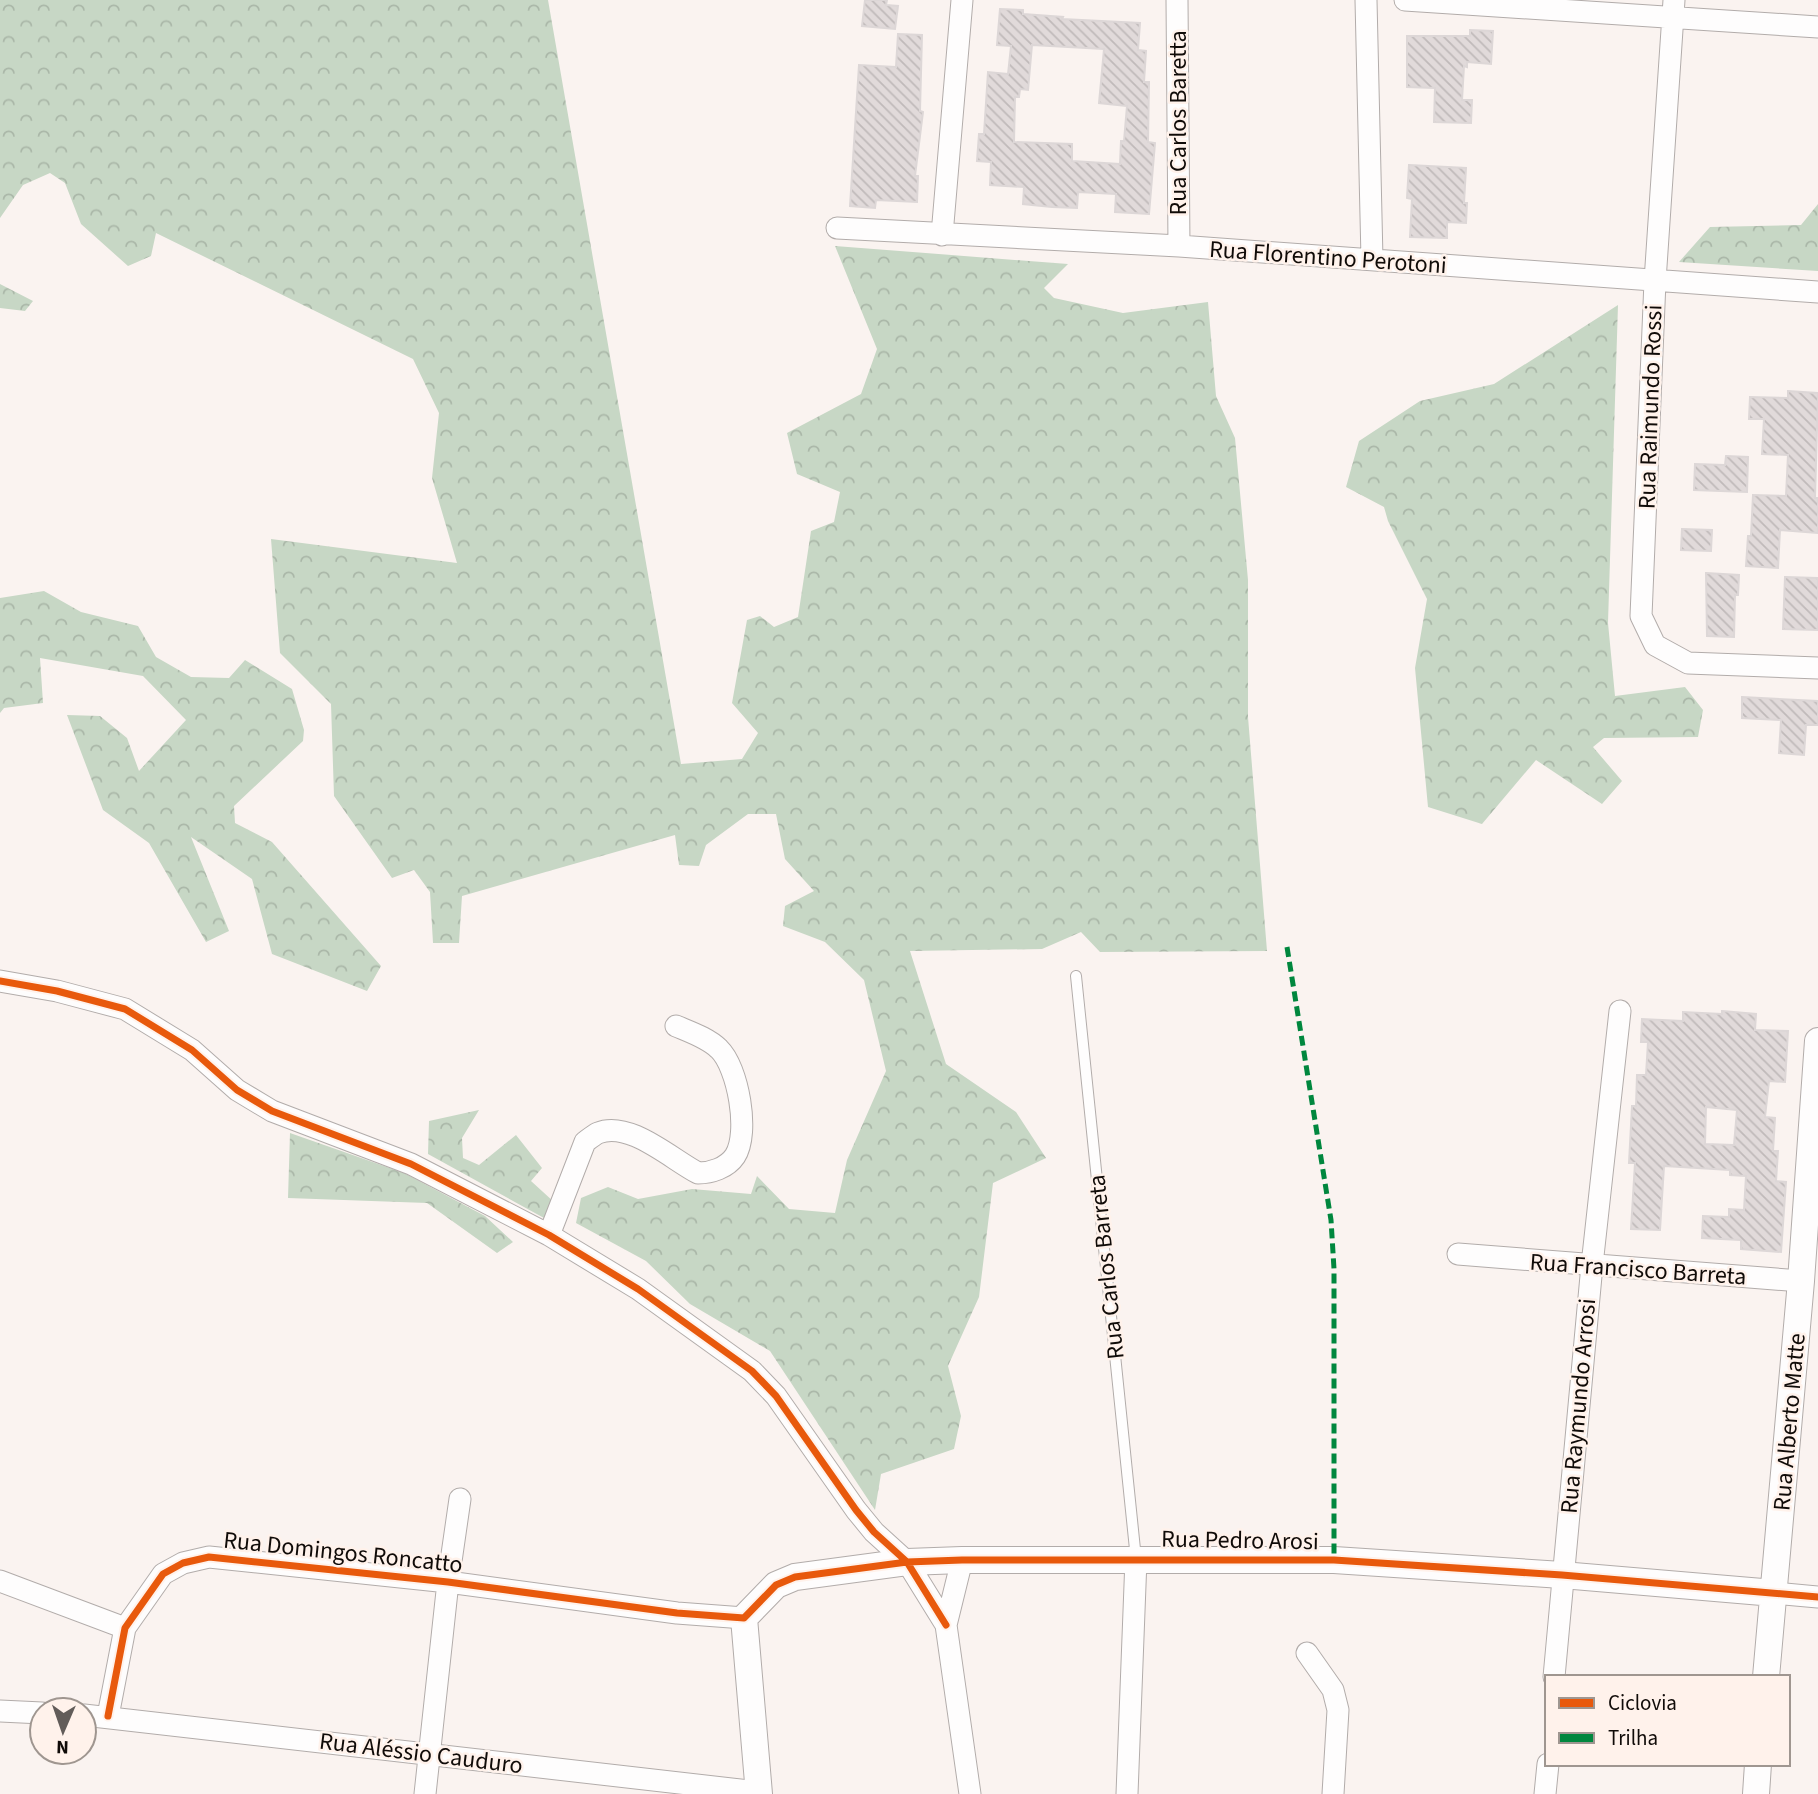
<svg xmlns="http://www.w3.org/2000/svg" width="1818" height="1794" viewBox="0 0 1818 1794" font-family="'Source Sans 3',sans-serif">
<defs>
<pattern id="forest-crowns" width="20" height="18" patternUnits="userSpaceOnUse" patternTransform="scale(1.75)"><rect width="20" height="18" fill="#c7d7c5"/><path d="M2 6a3 3 0 1 1 6 0M12 15a3 3 0 1 1 6 0" fill="none" stroke="#aab7a8"/></pattern>
<pattern id="building-back-hatch" width="6" height="6" patternUnits="userSpaceOnUse" patternTransform="scale(1.75)"><rect width="6" height="6" fill="#e1dada"/><path d="M-1 5l2 2M0 0l6 6M5-1l2 2" fill="none" stroke="#c0baba"/></pattern>
</defs>
<rect width="100%" height="100%" fill="#faf3f0"/>
<path fill="url(#forest-crowns)" d="M0 0H548L681 764 742 759 758 733 732 703 747 620 760 616 774 627 798 617 811 531 834 522 840 492 797 474 787 433 861 394 877 349 835 246 1068 264 1044 288 1054 298 1123 313 1208 302 1216 396 1235 438 1248 580V717L1267 951 1100 952 1081 932 1042 949 910 951 946 1064 1016 1112 1046 1158 993 1183 979 1297 948 1366 961 1416 954 1449 881 1474 875 1510 770 1351 690 1304 646 1261 576 1223 581 1198 608 1187 638 1199 692 1189 751 1194 757 1176 789 1209 835 1213 847 1160 886 1071 864 980 825 942 783 926 785 906 814 891 785 859 776 814H748L706 845 699 866 679 865 675 835 462 896 459 943H433L430 892 414 870 392 878 334 796 331 704 280 653 271 539 457 563 432 478 439 413 413 359 156 233 151 256 128 266 81 224 65 183 50 173 23 185 0 218Z
M1818 204V271L1679 262 1710 227 1801 225Z
M0 284 33 301 25 311 0 308Z
M1618 305 1608 623 1615 696 1685 687 1703 710 1698 737 1604 738 1593 747 1622 781 1602 804 1536 760 1482 824 1428 807 1415 668 1427 599 1388 521 1384 507 1346 487 1359 441 1420 401 1494 384Z
M44 591 81 612 138 626 156 657 191 677 229 678 245 660 292 689 304 730 303 741 234 806 235 823 272 842 381 966 367 991 272 954 252 879 191 837 229 931 206 942 149 843 103 810 67 715 100 716 127 738 139 771 186 720 143 676 40 658 43 703 4 708 0 713V598Z
M479 1110 462 1138 463 1158 479 1165 516 1135 542 1168 531 1181 554 1202 544 1218 428 1154 429 1121Z
M290 1133 404 1173 485 1216 513 1242 497 1253 427 1203 288 1198Z"/>
<path fill="url(#building-back-hatch)" stroke="#ddd7d7" stroke-width="2" fill-rule="evenodd" d="M865 0H887L886 5 898 6 895 29 862 26Z
M1000 9 1023 10V14L1063 17 1062 19 1140 23 1138 50 1146 51 1144 82H1149L1148 142 1155 143 1149 214 1115 212 1116 194 1078 192 1077 208 1052 207 1023 204 1024 187 990 185 991 162 977 161 979 134H984L988 72 1008 74 1011 46 997 45ZM1032 45 1104 49 1099 103 1127 106 1124 141H1121L1120 164 1072 161V144L1014 142 1015 97H1019L1020 89 1028 90Z
M1470 30 1493 31 1491 64 1467 62V67L1464 66 1462 100H1472L1471 123 1434 122 1435 88 1407 87V36H1470Z
M898 34 922 35 920 111 923 112 915 176H918L917 202 876 200 875 208 850 206 859 65 896 67Z
M1409 165 1466 168 1464 203H1467L1466 223 1447 222V238L1410 237 1412 199 1407 198Z
M1788 391 1818 393 1815 498H1818V533L1780 530 1778 568 1746 566 1748 536H1751L1753 495 1786 496 1788 455 1762 454 1764 419H1749L1750 397 1788 398Z
M1726 456 1748 457 1747 492 1694 490 1695 464 1725 465Z
M1682 529 1712 530 1711 551 1681 550Z
M1706 573 1739 575 1738 595H1735L1734 637 1707 636Z
M1785 577 1818 578V630L1783 629Z
M1742 697 1818 701V725H1806L1804 755 1779 753 1781 720 1742 718Z
M1722 1011 1756 1014 1755 1030 1788 1031 1785 1082 1769 1081 1765 1117 1775 1118 1773 1151H1778L1776 1181 1786 1182 1781 1252 1741 1249V1240L1702 1238 1703 1216 1729 1217V1209L1744 1210 1746 1176 1730 1175V1170L1664 1166 1660 1230 1631 1229 1635 1163H1629L1632 1106H1636L1637 1075H1646L1648 1042H1641L1642 1019 1683 1021V1012L1722 1014ZM1706 1107 1737 1110 1734 1145 1705 1144Z"/>
<g fill="none" stroke-linecap="round" stroke-linejoin="round">
<g stroke="#b2acaa" stroke-width="12">
<path id="service" d="M1076 976 1136 1559"/>
</g>
<g stroke="#b2acaa" stroke-width="23">
<path id="minor" d="M1177 0 1179 246
M1366 0 1372 259
M1405 0 1818 27
M1674 0 1655 281 1641 616 1655 645 1688 663 1818 668
M837 228 1179 246 1818 292
M942 235 962 0
M0 981 57 991 125 1009 192 1050 237 1090 272 1111 411 1164 549 1235 638 1289 752 1371 776 1396 856 1510 874 1532 907 1562 946 1625
M549 1235 585 1142C589 1139 594 1135 598 1133 629 1120 671 1159 698 1173 711 1173 727 1168 735 1156 750 1133 738 1067 719 1049 708 1038 690 1032 676 1026
M1458 1254 1801 1281
M962 1560 946 1625 970 1794
M0 1581 125 1628
M1774 1593 1818 1597
M1307 1653 1333 1690 1338 1710 1333 1794
M1554 1677 1592 1265 1620 1011
M0 1711 42 1713
M84 1715 758 1792
M108 1716 125 1628 163 1574 183 1563 209 1557 448 1582 677 1613 744 1618
M425 1794 448 1582 460 1499
M1127 1794 1136 1559
M1545 1794 1548 1764"/>
</g>
<g stroke="#b2acaa" stroke-width="28">
<path id="tertiary" d="M1766 1677 1801 1281 1818 1041
M759 1794 744 1618 776 1585 795 1577 907 1562 962 1560H1334L1562 1575 1774 1593
M1756 1794 1758 1764"/>
</g>
<use href="#service" stroke="#fefdfd" stroke-width="10"/>
<use href="#minor" stroke="#fefdfd" stroke-width="21"/>
<use href="#tertiary" stroke="#fefdfd" stroke-width="26"/>
<path stroke="#00873e" stroke-width="5" stroke-dasharray="10 5" stroke-linecap="butt" d="M1287 947 1331 1220 1334 1269V1560"/>
<g stroke="#fff2eb" stroke-width="11">
<path id="cycleway" d="M0 981 57 991 125 1009 192 1050 237 1090 272 1111 411 1164 549 1235 638 1289 752 1371 776 1396 856 1510 874 1532 907 1562 946 1625
M108 1716 125 1628 163 1574 183 1563 209 1557 448 1582 677 1613 744 1618 776 1585 795 1577 907 1562 962 1560H1334L1562 1575 1818 1597"/>
</g>
<use href="#cycleway" stroke="#e8590c" stroke-width="7"/>
</g>
<g text-anchor="middle" stroke-width="5" stroke-linejoin="round" paint-order="stroke">
<g font-size="24" fill="#100b08" stroke="#fff2eb">
<text transform="translate(1178 123) rotate(-90)" y="8">Rua Carlos Baretta</text>
<text transform="translate(1328 257) rotate(4)" y="8">Rua Florentino Perotoni</text>
<text transform="translate(1650 407) rotate(-88)" y="8">Rua Raimundo Rossi</text>
<text transform="translate(1106 1267) rotate(-96)" y="8">Rua Carlos Barreta</text>
<text transform="translate(1638 1269) rotate(4)" y="8">Rua Francisco Barreta</text>
<text transform="translate(1578 1406) rotate(-85)" y="8">Rua Raymundo Arrosi</text>
<text transform="translate(1789 1422) rotate(-85)" y="8">Rua Alberto Matte</text>
<text transform="translate(1240 1540) rotate(1)" y="8">Rua Pedro Arosi</text>
<text transform="translate(343 1552) rotate(6)" y="8">Rua Domingos Roncatto</text>
<text transform="translate(421 1753) rotate(7)" y="8">Rua Aléssio Cauduro</text>
</g>
</g>
<rect x="1545" y="1675" width="245" height="91" fill="#fff2eb" stroke="#9f9690" stroke-width="2"/>
<rect x="1559" y="1698" width="35" height="10" fill="#e8590c" stroke="#9f9690" stroke-width="2"/>
<text x="1608" y="1710" font-size="21" fill="#100b08">Ciclovia</text>
<rect x="1559" y="1733" width="35" height="10" fill="#00873e" stroke="#9f9690" stroke-width="2"/>
<text x="1608" y="1745" font-size="21" fill="#100b08">Trilha</text>
<g transform="translate(63 1731) rotate(182)"><circle r="33" fill="#fff2eb" stroke="#9f9690" stroke-width="2"/>
<path d="M0-5L12 26L0 18L-12 26Z" fill="#625c59"/>
<text y="-10" font-size="19" font-weight="bold" text-anchor="middle" fill="#100b08">N</text>
</g>
</svg>
